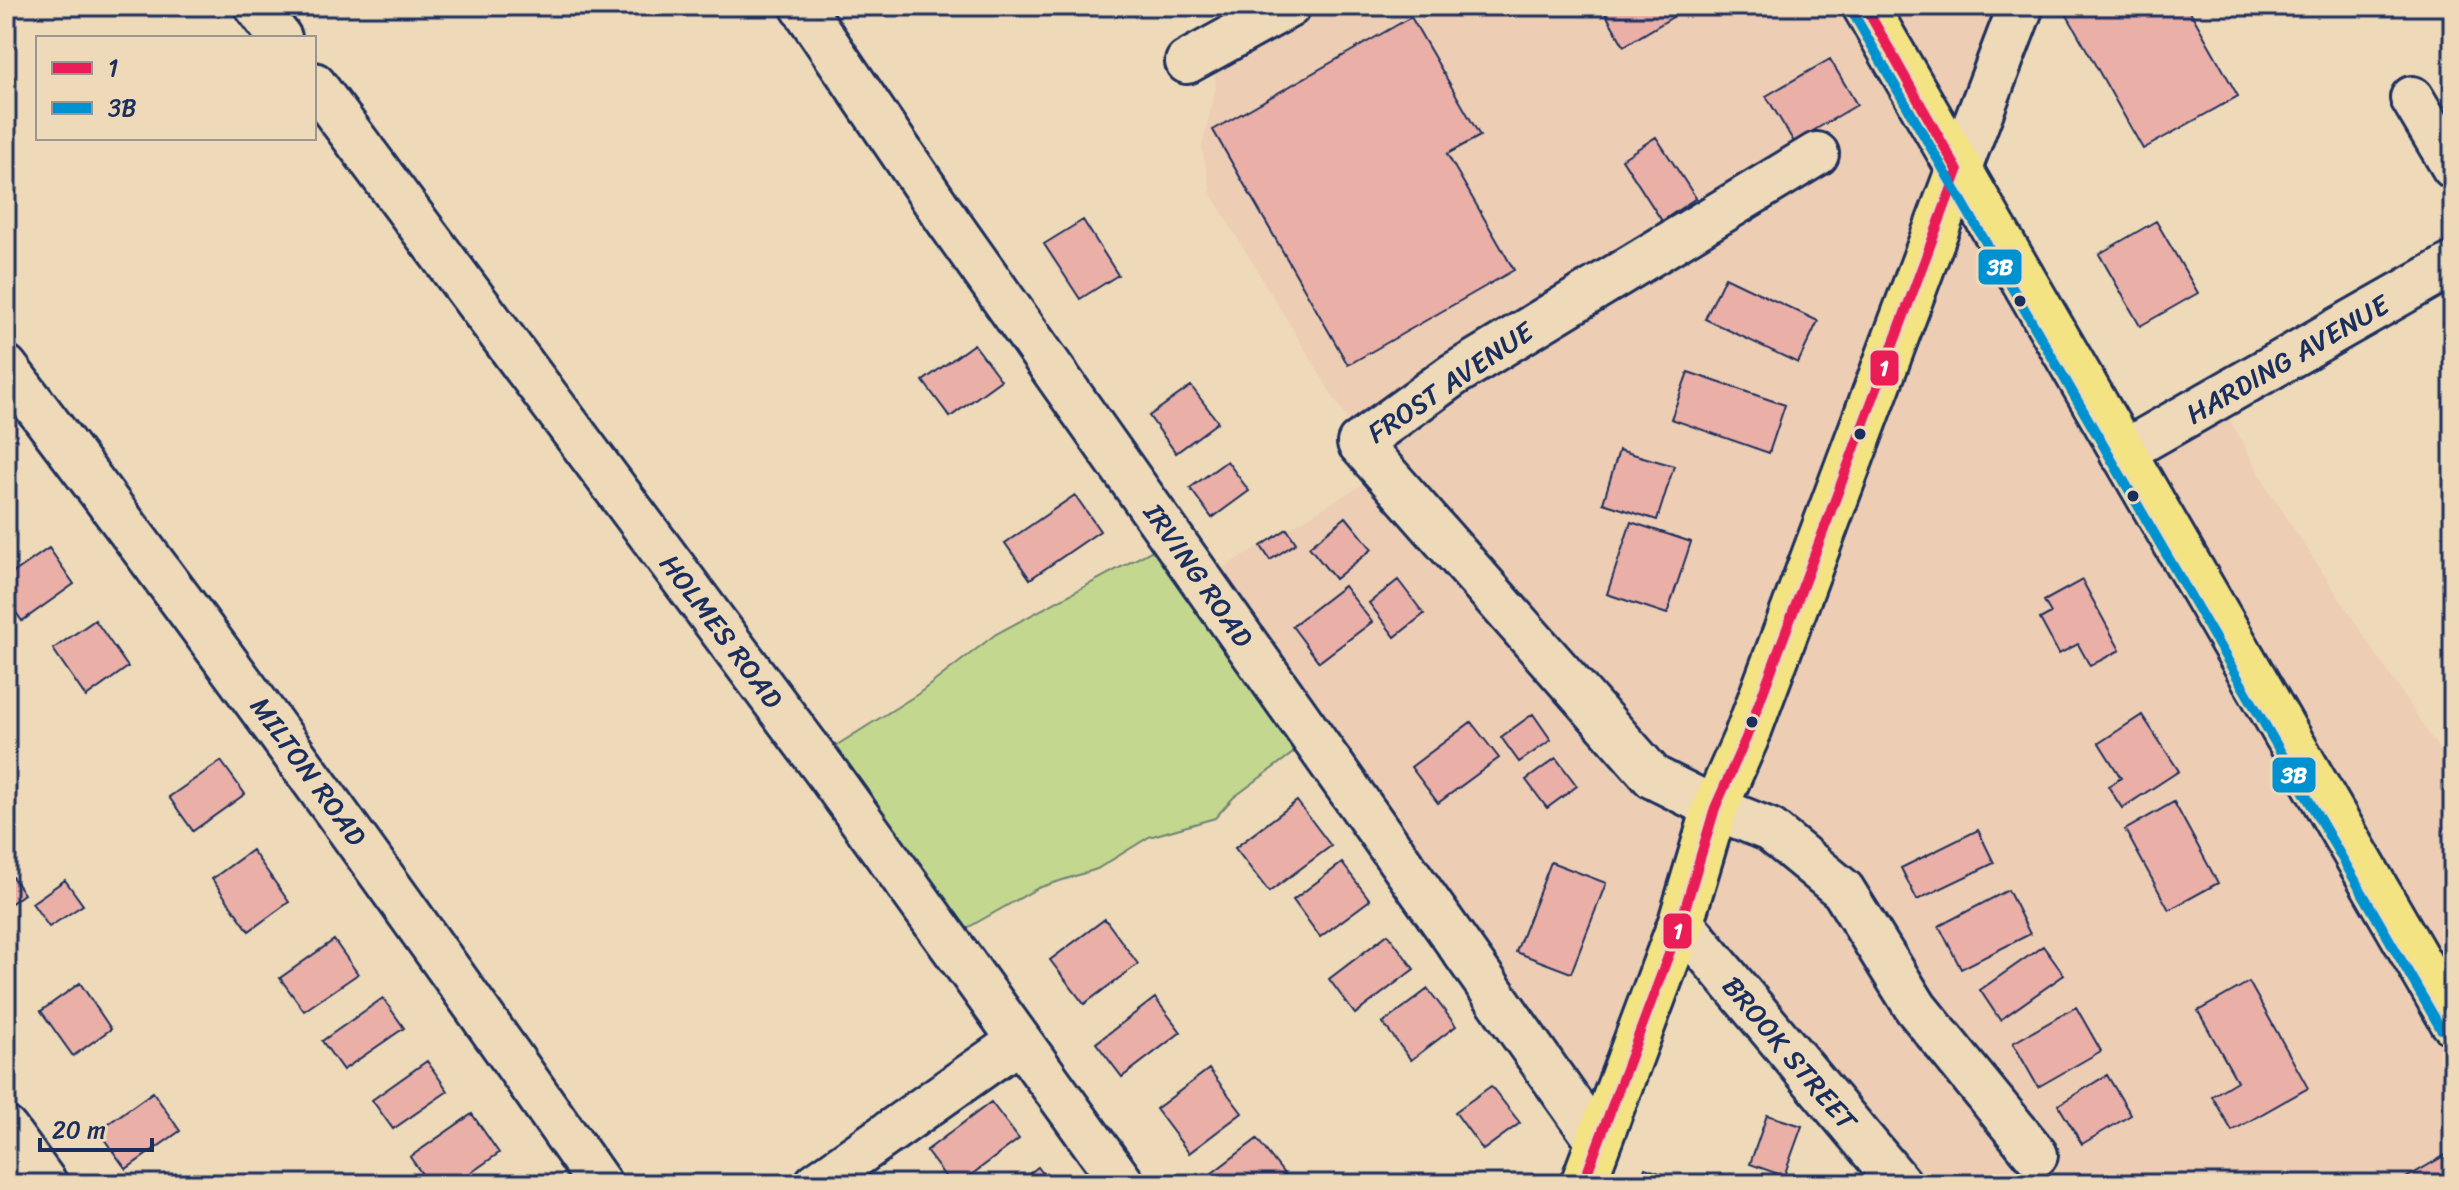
<svg xmlns="http://www.w3.org/2000/svg" width="2459" height="1190" viewBox="0 0 2459 1190" font-family="Sriracha,sans-serif">
<rect width="100%" height="100%" fill="#eedab8"/>
<filter id="ink" filterUnits="userSpaceOnUse"><feTurbulence type="fractalNoise" baseFrequency=".0125" numOctaves="2"/><feDisplacementMap in="SourceGraphic" scale="16" xChannelSelector="R" yChannelSelector="G"/><feConvolveMatrix kernelMatrix="1 2 1 2 8 2 1 2 1" color-interpolation-filters="sRGB"/></filter>
<g filter="url(#ink)">
<path fill="#edcdb3" d="M1285 6H2019L1956 167 2122 446 2217 397 2269 491 2453 771V1184H1903L1681 922 1605 1123 1206 578 1380 474 1211 194 1202 147 1216 87 1212 48Z"/>
<path fill="#c3d88e" stroke="#6f8476" stroke-width="2" d="M1164 544 1313 738 1233 798 1215 818 1149 837 1097 869 1038 888 953 936 818 757 918 694 996 634Z"/>
<path fill="#eaafa7" stroke="#1b2f5e" stroke-width="2" d="M1601 6H1691L1624 46Z
M2072 6H2187L2238 96 2143 149 2064 10Z
M1411 17 1480 136 1447 154 1514 270 1348 365 1213 130Z
M1830 59 1857 105 1794 142 1766 96Z
M1656 137 1696 198 1662 221 1622 159Z
M1083 220 1118 275 1080 299 1044 244Z
M2156 221 2198 293 2140 326 2099 254Z
M1725 277 1818 321 1798 363 1705 319Z
M974 344 1001 380 950 417 923 381Z
M1688 372 1785 405 1769 453 1671 419Z
M1191 386 1218 422 1176 453 1149 416Z
M1619 450 1674 466 1657 520 1603 503Z
M1227 461 1249 491 1212 518 1190 488Z
M1075 495 1100 531 1030 579 1005 543Z
M1346 517 1372 549 1335 579 1309 547Z
M1631 522 1691 542 1667 614 1607 594Z
M1287 529 1296 543 1270 560 1261 546Z
M49 548 74 584 22 621 6 598V578Z
M1398 580 1424 614 1395 637 1369 603Z
M2082 580 2120 650 2090 666 2078 644 2059 654 2040 619 2051 613 2044 601Z
M1344 586 1372 622 1319 662 1292 626Z
M95 620 128 667 86 697 53 649Z
M1533 714 1551 740 1519 762 1501 737Z
M2142 715 2179 771 2122 808 2108 786 2121 778 2099 743Z
M1471 722 1499 758 1438 803 1411 767Z
M1556 758 1577 786 1547 808 1526 780Z
M221 761 245 794 193 831 169 797Z
M1297 801 1331 846 1269 892 1235 848Z
M2174 802 2218 883 2169 910 2125 830Z
M1978 830 1994 863 1917 900 1901 868Z
M252 850 289 902 249 931 212 879Z
M1551 862 1606 883 1571 973 1516 952Z
M1342 863 1370 900 1320 937 1293 900Z
M6 868 24 894 6 907Z
M65 880 83 905 49 927 32 903Z
M2008 890 2030 934 1961 969 1939 926Z
M1105 919 1138 964 1084 1004 1050 960Z
M1388 934 1414 969 1355 1014 1329 979Z
M334 940 358 974 304 1011 280 978Z
M2043 946 2064 975 2000 1020 1980 990Z
M2249 982 2308 1088 2232 1131 2212 1096 2237 1081 2198 1011Z
M80 983 111 1029 73 1056 41 1011Z
M1428 989 1456 1026 1411 1060 1383 1023Z
M383 998 404 1028 343 1070 322 1041Z
M1155 998 1181 1032 1122 1077 1096 1043Z
M2076 1007 2101 1051 2038 1087 2013 1043Z
M427 1061 448 1091 393 1129 372 1100Z
M1209 1069 1242 1113 1189 1153 1156 1109Z
M2107 1075 2131 1115 2082 1144 2058 1105Z
M1491 1086 1520 1123 1483 1150 1455 1112Z
M153 1092 180 1131 126 1169 98 1131Z
M991 1102 1019 1139 959 1184H951L926 1151Z
M472 1114 499 1153 455 1184H429L410 1157Z
M1767 1115 1802 1126 1784 1176 1750 1164Z
M1257 1139 1285 1175 1273 1184H1206L1203 1180Z
M2449 1153 2453 1159V1184H2409L2406 1178Z
M1038 1167 1051 1184H1016Z
M1645 1168 1691 1184H1639Z"/>
<g fill="none" stroke-linecap="round" stroke-linejoin="round">
<g stroke="#1b2f5e" stroke-width="48">
<path id="minor" d="M256 6 280 38
M802 6 941 211 1598 1142
M1187 62 1289 6
M314 84 825 770 1123 1184
M2412 98 2453 167
M1817 154 1453 375 1359 443 1653 777 1715 808 1770 830 1843 890 1916 1008 2036 1155
M6 367C210 635 407 907 600 1184
M2121 453 2453 264
M1681 922 1900 1184
M6 1129 46 1184
M816 1184 1019 1041"/>
</g>
<g stroke="#1b2f5e" stroke-width="50">
<path id="secondary" d="M1958 171 2021 6"/>
</g>
<g stroke="#1b2f5e" stroke-width="50">
<path id="primary" d="M1865 6 2453 1022
M1583 1184 1681 922 1715 808 1746 738 1958 171"/>
</g>
<use href="#minor" stroke="#eedab8" stroke-width="42"/>
<use href="#secondary" stroke="#eedab8" stroke-width="44"/>
<use href="#primary" stroke="#f4e382" stroke-width="44"/>
<g stroke="#eedab8" stroke-width="16">
<path id="bus-1" d="M1865 6 1958 171
M1583 1184 1681 922 1715 808 1746 738 1958 171"/>
</g>
<g stroke="#eedab8" stroke-width="16">
<path id="bus-2" d="M1853 13 2441 1029"/>
</g>
<use href="#bus-1" stroke="#ea1d57" stroke-width="10"/>
<use href="#bus-2" stroke="#0092d0" stroke-width="10"/>
</g>
</g>
<g fill="#1b2f5e" stroke="#eedab8" stroke-width="3">
<circle cx="2020" cy="301" r="7"/>
<circle cx="1860" cy="434" r="7"/>
<circle cx="2133" cy="496" r="7"/>
<circle cx="1752" cy="722" r="7"/>
</g>
<g text-anchor="middle" stroke-width="6" stroke-linejoin="round" paint-order="stroke">
<g font-size="28" fill="#1b2f5e" stroke="#eedab8">
<text transform="translate(2287 359) rotate(-30)" y="10">HARDING AVENUE</text>
<text transform="translate(1450 382) rotate(-34)" y="10">FROST AVENUE</text>
<text transform="translate(1199 575) rotate(55)" y="10">IRVING ROAD</text>
<text transform="translate(722 631) rotate(53)" y="10">HOLMES ROAD</text>
<text transform="translate(309 771) rotate(54)" y="10">MILTON ROAD</text>
<text transform="translate(1790 1053) rotate(50)" y="10">BROOK STREET</text>
</g>
</g>
<g stroke="#eedab8" stroke-width="3">
<rect x="1977" y="248" width="46" height="38" rx="8" fill="#0092d0"/>
<rect x="1869" y="349" width="31" height="38" rx="8" fill="#ea1d57"/>
<rect x="2271" y="756" width="46" height="38" rx="8" fill="#0092d0"/>
<rect x="1662" y="912" width="31" height="38" rx="8" fill="#ea1d57"/>
</g>
<g font-size="22" text-anchor="middle" font-weight="bold" fill="#fff">
<text x="2000" y="275">3B</text>
<text x="1884" y="376">1</text>
<text x="2294" y="783">3B</text>
<text x="1678" y="939">1</text>
</g>
<rect width="2459" height="1190" fill="none" stroke="#eedab8" stroke-width="32"/>
<rect x="16" y="16" width="2427" height="1158" fill="none" stroke="#1b2f5e" stroke-width="3" filter="url(#ink)"/>
<rect x="36" y="36" width="280" height="104" fill="#eedab8" stroke="#9a9694" stroke-width="2"/>
<rect x="52" y="62" width="40" height="12" fill="#ea1d57" stroke="#9a9694" stroke-width="2"/>
<text x="108" y="76" font-size="24" fill="#1b2f5e">1</text>
<rect x="52" y="102" width="40" height="12" fill="#0092d0" stroke="#9a9694" stroke-width="2"/>
<text x="108" y="116" font-size="24" fill="#1b2f5e">3B</text>
<path d="M40 1138v12h112v-12" fill="none" stroke="#1b2f5e" stroke-width="4"/>
<text x="52" y="1138" font-size="24" fill="#1b2f5e" stroke="#eedab8" stroke-width="6" paint-order="stroke">20 m</text>
</svg>
